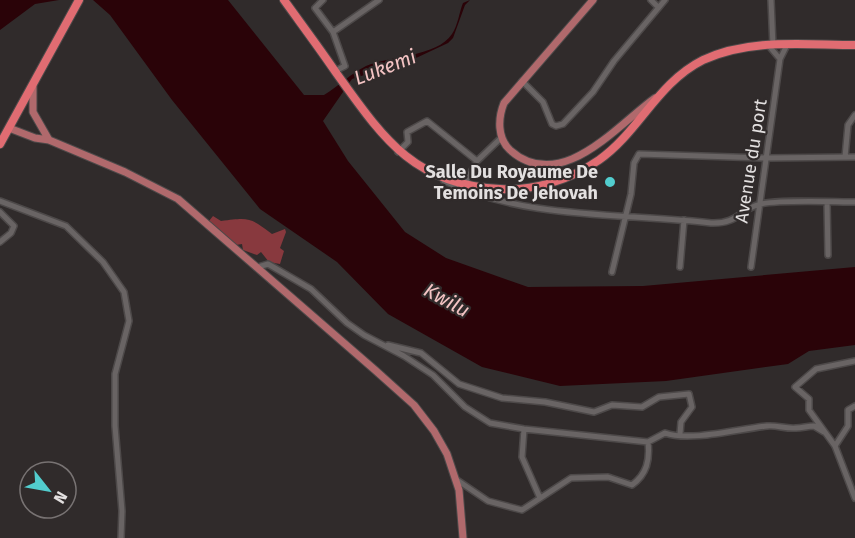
<svg xmlns="http://www.w3.org/2000/svg" width="855" height="538" viewBox="0 0 855 538" font-family="'Fira Sans',sans-serif">
<rect width="100%" height="100%" fill="#302b2b"/>
<path fill="#88393e" d="M213 216 221 221C251 217 250 218 272 234L285 229 286 232 280 248 284 251 280 264 269 262 261 252 257 255 243 250 242 244 236 245 209 221Z"/>
<path fill="#2a0308" d="M0 0H59L35 4 0 30Z
M93 0H228L304 95H324C339 86 350 74 366 66 389 56 437 57 452 34 458 25 459 13 463 3L470 0 465 5 453 38 448 43 416 58 352 79 323 121 348 161 405 232 446 258 528 287 643 286 855 267V345L809 351 788 364 666 381 560 386 482 367 388 314 337 262 260 209 172 100 110 15Z"/>
<g fill="none" stroke-linecap="round" stroke-linejoin="round">
<g stroke="#4d4949" stroke-width="8">
<path id="minor" d="M323 0 315 8 333 32 345 66 335 71
M651 0 658 7
M771 0 773 46
M333 32 379 0
M769 46 780 59
M522 81 543 102 552 124 556 126 563 124 593 92 614 61 665 0
M398 152 408 142 407 132 427 121 477 161
M845 157 848 125 855 115
M444 181C526 220 624 213 711 223 736 224 738 212 757 205 773 199 834 202 855 202
M464 185 477 161 502 137
M0 201 66 226 103 262 124 292 129 321 115 374V426L122 511 121 538
M827 202 828 255
M0 212 14 226 11 233 0 242
M258 267 268 264 311 289 347 323 364 335 404 356 433 375 465 407 490 423 524 429 648 442 665 433C690 442 738 429 767 426 777 425 786 429 796 428 802 428 808 426 814 426L824 432
M680 267 684 220
M751 267 780 59 787 45
M612 272 631 194 634 163 639 154 766 158 855 157
M388 345 421 353 459 384 502 398 545 402 594 412 612 405 642 407 659 397 689 394 692 407 681 422 680 434
M855 361 816 369 795 387 809 399V410L835 446 855 498
M524 429 522 457 540 498
M835 446 848 426V410L855 406
M457 480 488 501 522 510 571 478 608 477 632 485C647 474 650 460 648 442"/>
</g>
<g stroke="#4d4949" stroke-width="9">
<path id="major" d="M593 0 504 103C498 118 497 138 510 150 561 195 617 125 655 98
M33 87V112L49 140
M9 128 35 138 49 140 125 172 178 199 375 370 414 405 434 431 447 454 459 490 463 538"/>
</g>
<g stroke="#4d4949" stroke-width="10">
<path id="highway" d="M284 0C302 25 320 49 337 74 383 138 414 185 500 189 534 191 570 180 599 160 639 132 657 83 703 60 749 38 805 45 855 45
M0 144 79 0"/>
</g>
<use href="#minor" stroke="#696464" stroke-width="5"/>
<use href="#major" stroke="#b0696c" stroke-width="7"/>
<use href="#highway" stroke="#e06c72" stroke-width="8"/>
</g>
<circle fill="#52cdce" stroke="#302b2b" stroke-width="2" cx="610" cy="182" r="6"/>
<g text-anchor="middle" stroke-width="4.5" stroke-linejoin="round" paint-order="stroke">
<g font-size="18" fill="#e3e0e0" stroke="#302b2b">
<text transform="translate(751 161) rotate(-81)" y="6">Avenue du port</text>
</g>
<g font-size="18" font-weight="bold" fill="#e3e0e0" stroke="#302b2b" text-anchor="end">
<text x="598" y="178">Salle Du Royaume De<tspan x="598" dy="21">Temoins De Jehovah</tspan></text>
</g>
<g font-size="20" font-style="italic" fill="#f4c4c4" stroke="#302b2b">
<text transform="translate(385 67) rotate(-21)" y="7">Lukemi</text>
<text transform="translate(447 300) rotate(29)" y="7">Kwilu</text>
</g>
</g>
<g transform="translate(48 490) rotate(121)"><circle r="28" fill="#302b2b" stroke="#787373" stroke-width="1.5"/>
<path d="M0-4.5L10 22L0 15L-10 22Z" fill="#52cdce"/>
<text y="-9" font-size="16" font-weight="bold" text-anchor="middle" fill="#e3e0e0">N</text>
</g>
</svg>
